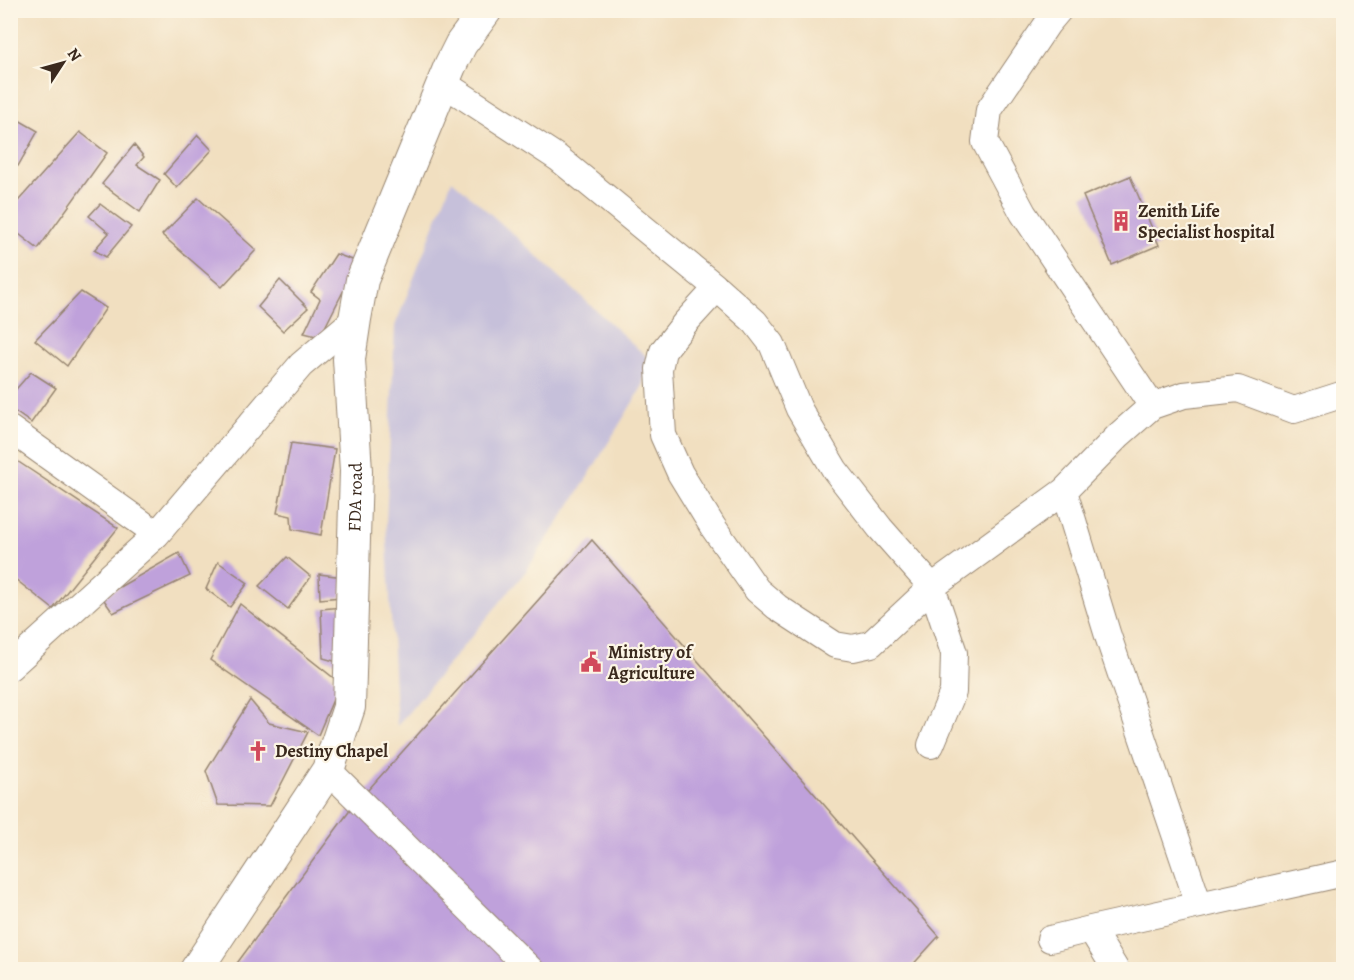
<svg xmlns="http://www.w3.org/2000/svg" width="1354" height="980" viewBox="0 0 1354 980" font-family="Alegreya,serif">
<rect width="100%" height="100%" fill="#fcf5e5"/>
<filter id="ink" filterUnits="userSpaceOnUse"><feTurbulence type="fractalNoise" baseFrequency=".0167" numOctaves="2"/><feDisplacementMap in="SourceGraphic" scale="12" xChannelSelector="R" yChannelSelector="G"/><feConvolveMatrix kernelMatrix="1 2 1 2 8 2 1 2 1" color-interpolation-filters="sRGB"/></filter>
<filter id="wash" filterUnits="userSpaceOnUse"><feTurbulence type="fractalNoise" baseFrequency=".008" numOctaves="4" result="noise"/><feDisplacementMap in="SourceGraphic" scale="24" xChannelSelector="R" yChannelSelector="G"/><feGaussianBlur stdDeviation="1.35" result="paint"/><feColorMatrix in="noise" values="0 0 0 0 0 0 0 0 0 0 0 0 0 0 0 0 0 1.4 0 .05"/><feComposite in="paint" operator="in"/></filter>
<g filter="url(#wash)">
<rect width="100%" height="100%" fill="#f1dfc0"/>
<path fill="#c6c0da" d="M452 180 512 233 648 358 642 387 578 493 526 571 397 726 386 524 395 326Z"/>
<g id="blocks">
<path fill="#bfa1db" d="M10 115 38 131 18 166H10Z
M80 132 107 153 38 249 10 227V210Z
M198 135 212 150 177 188 164 174Z
M134 145 144 157 137 165 160 180 140 212 102 184Z
M1130 176 1159 245 1112 265 1083 196Z
M198 198 256 250 222 287 162 235Z
M100 204 131 227 106 257 94 250 109 233 89 216Z
M336 254 358 262 320 337 304 333 320 299 311 292Z
M280 280 308 308 283 331 258 307Z
M81 292 106 308 67 366 35 340Z
M31 372 56 388 31 423 10 408V396Z
M291 443 335 449 321 535 292 529 291 516 277 513Z
M14 459 118 528 53 609 10 575V463Z
M592 540 939 936 908 970H232L351 809Z
M179 553 190 576 113 613 102 597Z
M287 557 311 577 288 609 259 586Z
M218 562 248 583 230 607 206 589Z
M319 574 344 577 341 597 320 599Z
M240 604 340 683 318 735 210 660Z
M343 607 341 663 323 658 321 609Z
M250 700 269 723 308 732 270 806 218 805 206 771Z"/>
</g>
</g>
<g filter="url(#ink)">
<use href="#blocks" fill-opacity="0" stroke="#96846f" stroke-width="1.5"/>
<g fill="none" stroke-linecap="round" stroke-linejoin="round">
<g stroke="#96846f" stroke-width="28">
<path id="minor" d="M1059 10 1048 23 989 110 985 142 1023 213 1152 406
M443 83 558 158 717 288 755 322 772 344 799 409 835 470 880 528 932 587 954 653 953 692 931 745
M717 288 685 323 663 351 659 369 663 435 680 473 713 527 757 590 777 607 835 645 853 648 871 644 932 587 1064 491 1119 435 1152 406 1184 395 1238 389 1294 410 1344 394
M10 429 157 534 301 365 355 319
M1064 491 1108 636 1199 905
M10 667 157 534
M328 770 531 970
M1091 929 1116 970
M1050 939 1091 929 1344 873"/>
</g>
<g stroke="#96846f" stroke-width="34">
<g id="tertiary">
<path id="s1" d="M196 970 328 770 349 707 356 471 349 359 355 319 362 280 450 66 461 44 486 10"/>
</g>
</g>
<use href="#minor" stroke="#fff" stroke-width="26"/>
<use href="#tertiary" stroke="#fff" stroke-width="32"/>
</g>
</g>
<defs>
<g id="building-bare" transform="scale(1.62)"><path d="M-4-6H4V6H1V3H-1V6H-4ZM-2.5-4.3h1.7v1.8h-1.7ZM.8-4.3h1.7v1.8H.8ZM-2.5-1h1.7V.8h-1.7ZM.8-1h1.7V.8H.8Z" fill="#d1495b" stroke="#fcf5e5" stroke-width="2.5" paint-order="stroke"/></g>
<g id="civic-bare" transform="scale(1.62)"><path d="M-.6-6.5H3V-4.5H.6V-3L4-1V1h2V6H-6V1h2V-1L-.6-3ZM-1.2 2.5V6h2.4V2.5Z" fill="#d1495b" stroke="#fcf5e5" stroke-width="2.5" paint-order="stroke"/></g>
<g id="church-bare" transform="scale(1.62)"><path d="M-1.2-6h2.4v3.5h3.3v2.4h-3.3V6h-2.4V-.1h-3.3v-2.4h3.3Z" fill="#d1495b" stroke="#fcf5e5" stroke-width="2.5" paint-order="stroke"/></g>
</defs>
<g fill-rule="evenodd">
<use href="#building-bare" x="1121" y="221"/>
<use href="#civic-bare" x="591" y="662"/>
<use href="#church-bare" x="258" y="751"/>
</g>
<g text-anchor="middle" stroke-width="4.5" stroke-linejoin="round" paint-order="stroke">
<g font-size="18" font-weight="bold" fill="#3b2a1e" stroke="#fcf5e5" text-anchor="start">
<text x="1138" y="217">Zenith Life<tspan x="1138" dy="21">Specialist hospital</tspan></text>
<text x="608" y="658">Ministry of<tspan x="608" dy="21">Agriculture</tspan></text>
<text x="275" y="757">Destiny Chapel</text>
</g>
<g font-size="18" fill="#3b2a1e" stroke="#fcf5e5">
<text dy="6" stroke="none"><textPath href="#s1" startOffset="516">FDA road</textPath></text>
</g>
</g>
<rect width="1354" height="980" fill="none" stroke="#fcf5e5" stroke-width="36"/>
<g transform="translate(63 63) rotate(54)" stroke="#fcf5e5" stroke-width="4.5" paint-order="stroke">
<path d="M0-4.5L10 22L0 15L-10 22Z" fill="#3b2a1e"/>
<text y="-9" font-size="16" font-weight="bold" text-anchor="middle" fill="#3b2a1e">N</text>
</g>
</svg>
